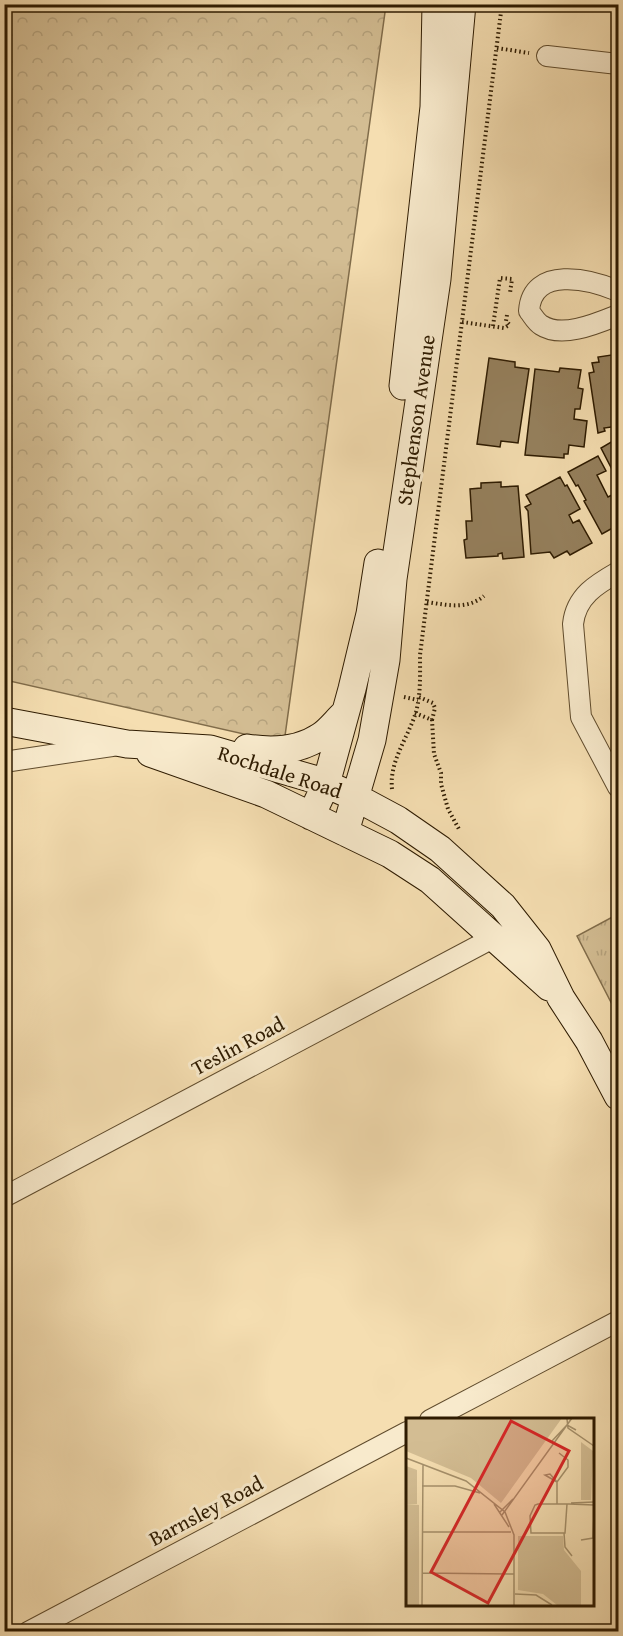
<svg xmlns="http://www.w3.org/2000/svg" width="623" height="1636" viewBox="0 0 623 1636" font-family="'Gentium Book Plus',serif">
<defs>
<pattern id="forest-crowns" width="20" height="18" patternUnits="userSpaceOnUse" patternTransform="scale(1.5)"><rect width="20" height="18" fill="#d3bd93"/><path d="M2 6a3 3 0 1 1 6 0M12 15a3 3 0 1 1 6 0" fill="none" stroke="#b5a27d"/></pattern>
<pattern id="park-tufts" width="24" height="20" patternUnits="userSpaceOnUse" patternTransform="scale(1.5)"><rect width="24" height="20" fill="#d3bd93"/><path d="M3 7l-1-3M5 7V3M7 7l1-3M15 17l-1-3M17 17v-4M19 17l1-3" fill="none" stroke="#b5a27d"/></pattern>
</defs>
<rect width="100%" height="100%" fill="#f5deb1"/>
<filter id="stains"><feTurbulence type="fractalNoise" baseFrequency=".00333" numOctaves="4"/><feColorMatrix values="0 0 0 0 .2 0 0 0 0 .09 0 0 0 0 .02 0 0 0 .5 -.17"/></filter>
<radialGradient id="worn" r=".72"><stop offset=".6" stop-color="#630" stop-opacity="0"/><stop offset="1" stop-color="#630" stop-opacity=".3"/></radialGradient>
<path fill="url(#forest-crowns)" stroke="#806c4a" stroke-width="1.5" d="M5 5H386L284 743 5 680Z"/>
<path fill="url(#park-tufts)" stroke="#806c4a" stroke-width="1.5" d="M618 914V1016L577 936Z"/>
<path fill="#95805d" stroke="#2e1b01" stroke-width="1.5" d="M618 354V426L604 428 605 431 598 433 589 373 594 372 592 363 599 362 598 357Z
M489 358 515 362V367L529 369 518 443 501 441 500 447 477 444Z
M560 368 581 370 578 388 583 389 580 409H575L574 419 587 421 584 447 569 445 568 454H564V458L525 455 535 369 559 372Z
M618 438V481L601 448Z
M598 456 606 471 597 475 608 497 618 492V525L602 534 584 501 586 500 578 485 576 486 568 472Z
M560 477 565 486 567 485 580 509 569 515 573 523 579 520 592 543 570 555 567 551 554 558 550 552 531 554 528 511 525 507 531 504 526 495Z
M501 482V487L518 486 524 557 503 559 502 553 498 554V556L466 558 464 540 467 539 466 521H472L470 489 481 488V483Z"/>
<g fill="none" stroke-linecap="round" stroke-linejoin="round">
<g stroke="#604c2d" stroke-width="22">
<path id="minor" d="M547 56 618 64
M618 291C590 279 532 265 529 311 533 316 536 322 541 325 562 339 598 323 618 315
M618 572C597 584 576 596 573 624L581 717 618 787
M4 762 112 746
M4 1197 493 938
M430 1420 618 1321
M28 1632 407 1432"/>
</g>
<g stroke="#2e1b01" stroke-width="29">
<path id="secondary" d="M403 386 434 107 436 4
M4 721 127 744 210 749 317 780 357 798 398 820 440 849 503 906 537 949 561 998 589 1041 618 1096
M247 748C272 752 299 751 321 736 330 730 337 720 345 713
M150 753 266 794 390 854 430 880 549 987
M311 816 326 784 352 689 370 614 378 563
M345 832 372 740 386 660 393 579 437 279 462 4"/>
</g>
<path stroke="#2e1b01" stroke-width="4" stroke-dasharray="1.5 3" stroke-linecap="butt" d="M497 48 529 53
M507 315 506 321 510 325
M462 322 504 328 509 325
M493 326 500 278 512 279 510 293
M427 602C447 605 467 610 484 596
M404 697 418 700
M419 697 433 703 435 708 432 720
M415 713 432 720 434 754 441 773V784L448 809 460 831
M392 789C389 761 408 738 416 712 421 693 420 674 420 655L502 4"/>
<use href="#minor" stroke="#f8eacc" stroke-width="20"/>
<use href="#secondary" stroke="#f8eacc" stroke-width="27"/>
</g>
<g text-anchor="middle" stroke-width="6" stroke-linejoin="round" paint-order="stroke">
<g font-size="21" fill="#2e1b01" stroke="#f8eacc">
<text transform="translate(416 420) rotate(-82)" y="7">Stephenson Avenue</text>
<text transform="translate(280 772) rotate(18)" y="7">Rochdale Road</text>
<text transform="translate(238 1046) rotate(-28)" y="7">Teslin Road</text>
<text transform="translate(206 1511) rotate(-28)" y="7">Barnsley Road</text>
</g>
</g>
<g transform="translate(406 1418)">
<rect width="188" height="188" fill="#f5deb1"/>
<path d="M0 0H156L95 85 65 60 0 33ZM0 48 11 52V86H0Z" fill="#d3bd93"/>
<path d="M175 24 187 33 185 82H175ZM0 86 13 87V187H0ZM112 118H157L158 132 175 153V187H151L137 176 112 172Z" fill="#d3bd93"/>
<path fill="none" stroke="#a5906b" stroke-width="1.5" d="M161 1 162 10 188 28M146 23 161 7 170 12M0 40 60 63 99 94 108 117V187M16 68H49L74 75M165 85 188 84M88 86 103 109M151 86V64L139 57 144 56 151 64 162 49V42L153 35M161 86 159 115H125L124 98 129 87 132 86H163L188 87M94 94 107 81M96 97 166 0M16 114H105M158 115 159 129 166 138M175 122 187 120 188 96M16 155 108 156M109 176 130 177 146 187M16 187 17 47"/>
<path fill="#d62828" fill-opacity="0.15" stroke="#d62828" stroke-width="3" d="M105 3 163 33 82 185 25 154Z"/>
<rect width="188" height="188" fill="none" stroke="#2e1b01" stroke-width="3"/>
</g>
<rect width="623" height="1636" fill="none" stroke="#f5deb1" stroke-width="24"/>
<rect x="6" y="6" width="611" height="1624" fill="none" stroke="#2e1b01" stroke-width="3"/>
<rect x="12" y="12" width="599" height="1612" fill="none" stroke="#2e1b01" stroke-width="1.5"/>
<rect width="100%" height="100%" filter="url(#stains)"/>
<rect width="100%" height="100%" fill="url(#worn)"/>
</svg>
